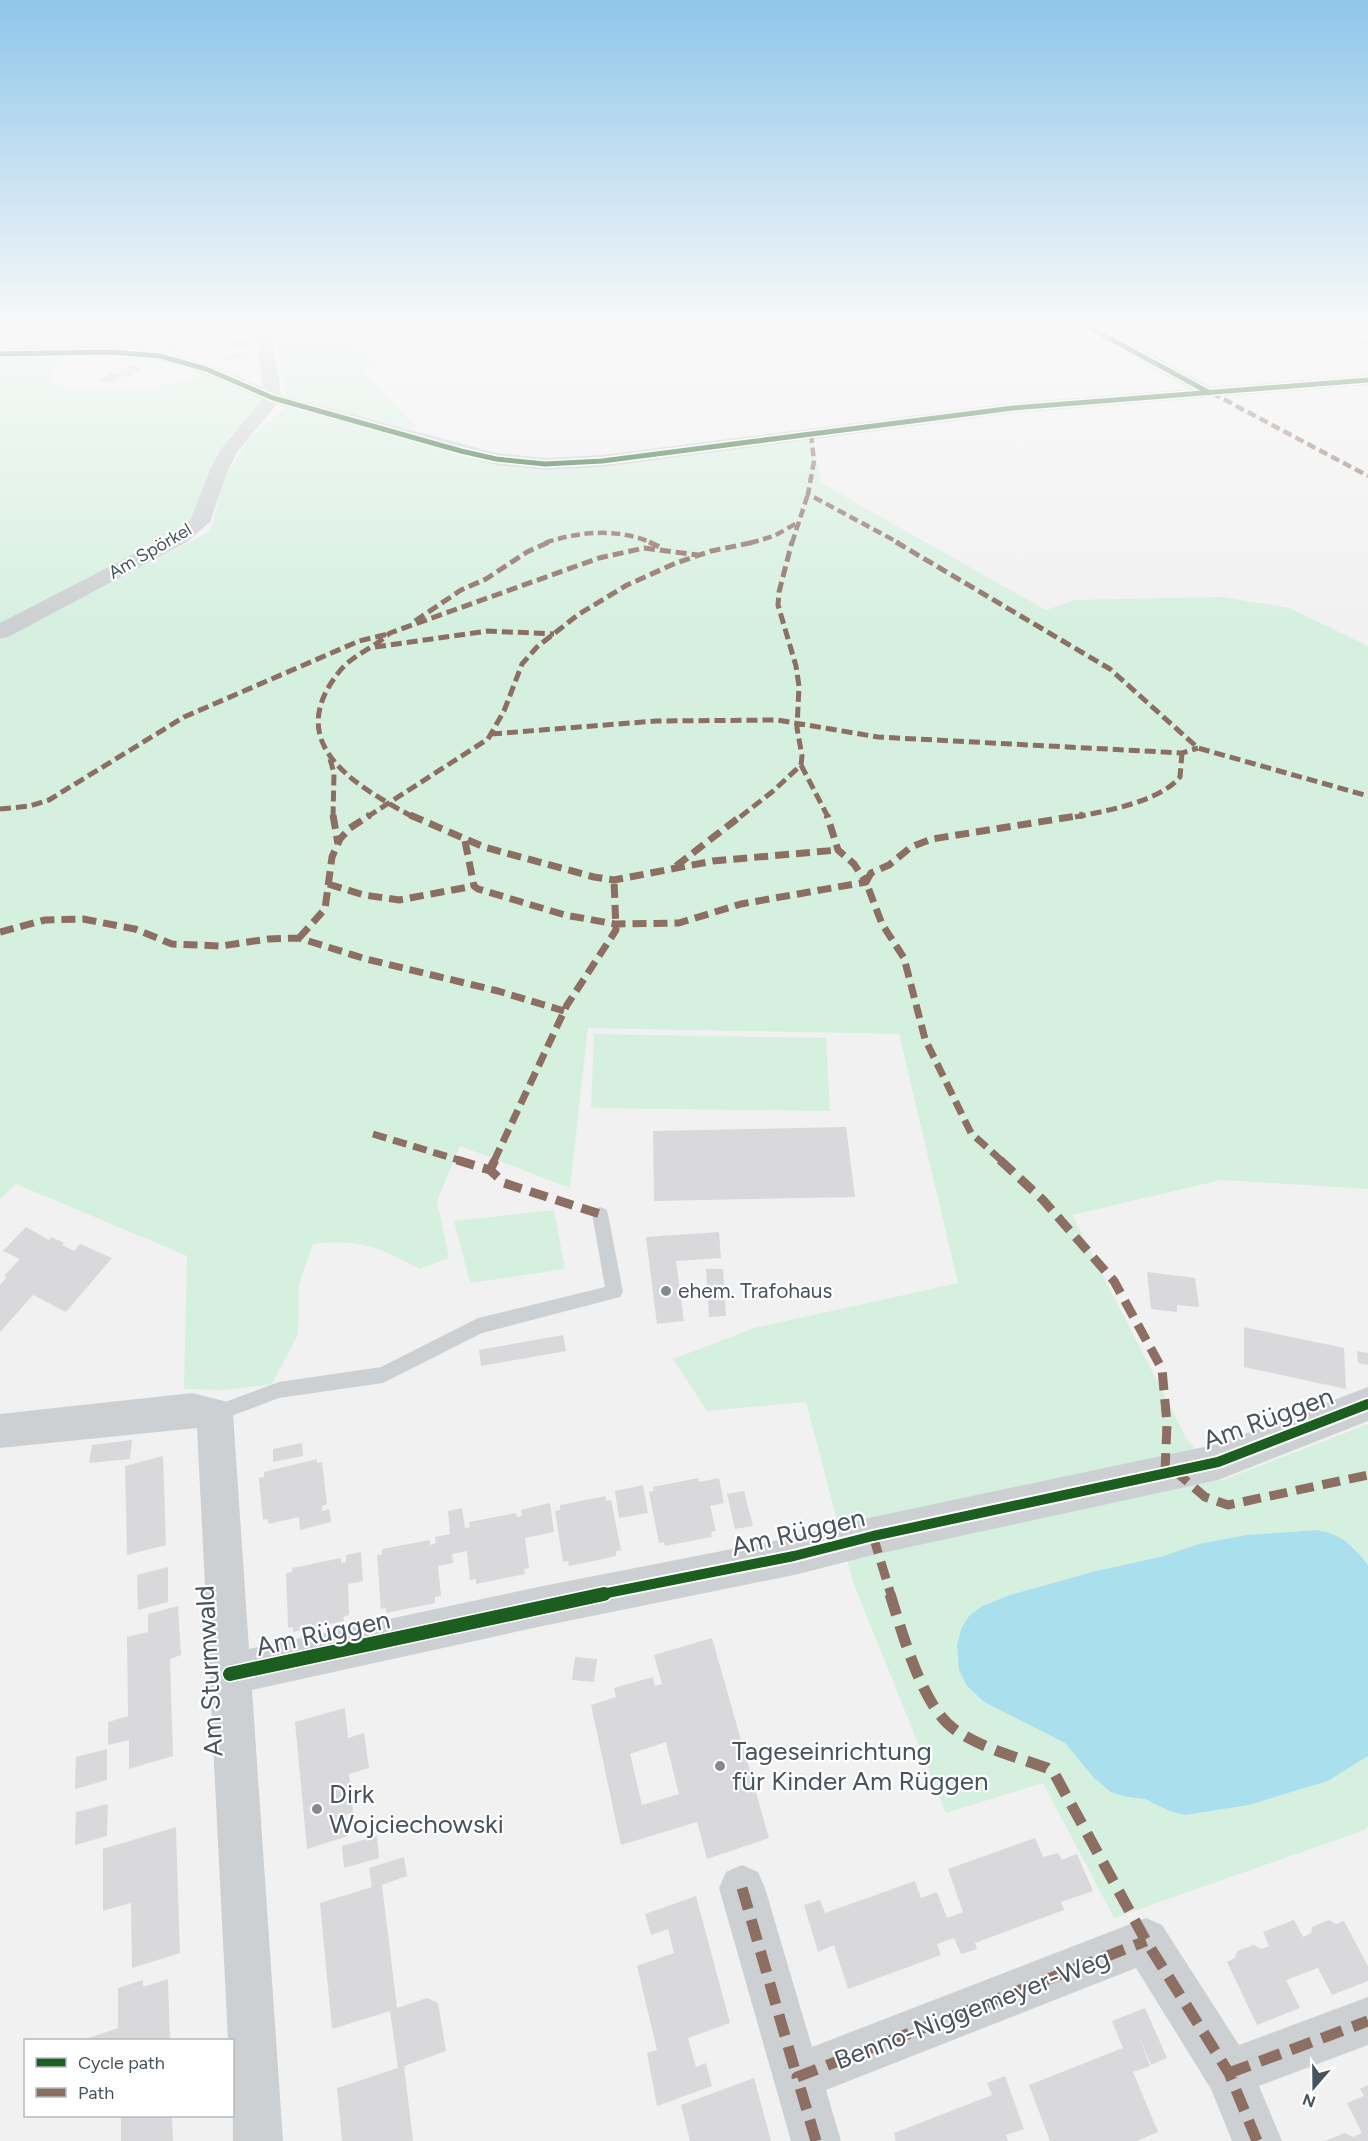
<svg xmlns="http://www.w3.org/2000/svg" width="1368" height="2141" viewBox="0 0 1368 2141" font-family="Figtree,sans-serif">
<rect width="100%" height="100%" fill="#f2f1f1"/>
<path fill="#d6f0e0" d="M0 325H257V328L192 329 197 337 175 353C120 343 63 348 8 349L13 343 0 342Z
M273 325H335L379 368 362 370 416 427 404 429 286 396Z
M0 359H61L51 372 49 384C105 396 152 391 206 375L265 402 230 436 210 473 196 518 176 533 0 625Z
M286 407 487 461 545 468 813 440 821 483 1046 610 1075 600 1222 597 1290 608 1368 646V1189L1221 1180 1072 1215 1187 1439 1220 1481 1368 1424V1565L1353 1546 1317 1530 1246 1535 1200 1544 1160 1557 1096 1571 1010 1595 982 1606 969 1616 961 1629 957 1645 960 1671 968 1686 984 1702 1065 1743 1094 1778 1127 1797 1145 1799 1169 1811 1185 1815 1249 1805 1328 1781 1368 1756V1826L1365 1830 1114 1918 1043 1783 946 1813 853 1582 806 1402 707 1411 673 1359 754 1328 958 1283 899 1034 588 1028 570 1188 460 1146 437 1201 449 1258 420 1269C379 1247 360 1239 313 1244L299 1284 298 1334 272 1384 225 1390 184 1389 187 1256 16 1184 0 1199V640L210 531 226 475 248 440Z
M594 1034 826 1038 830 1111 591 1108Z
M554 1210 565 1269 470 1283 454 1221Z"/>
<path fill="#aae0ee" d="M1317 1530C1342 1535 1353 1545 1368 1565V1756L1328 1781 1249 1805 1185 1815 1169 1811 1145 1799 1127 1797 1111 1792 1094 1778 1065 1743 984 1702 967 1686 959 1670 957 1645 961 1629 969 1616 982 1606 1010 1595 1096 1571 1160 1557 1199 1544 1246 1535Z"/>
<path fill="#d9d9db" fill-rule="evenodd" d="M249 340V347L228 348 229 342Z
M247 352V358L225 360V354Z
M128 365 142 369 129 377 121 376 110 383 99 381 111 373 117 374Z
M846 1127 855 1197 654 1201 653 1131Z
M26 1227 49 1240 51 1237 64 1243 62 1245 74 1251 80 1244 112 1258 66 1312 33 1295 0 1332V1285L7 1277 4 1276 20 1259 3 1251Z
M719 1232 721 1258 676 1261 684 1321 657 1324 646 1237Z
M706 1269H723L726 1316 709 1317Z
M1147 1272 1195 1278 1199 1307 1177 1305V1312L1151 1309Z
M1244 1327 1344 1348 1346 1389 1244 1367Z
M563 1335 566 1351 481 1366 479 1350Z
M1357 1351 1368 1353V1365L1358 1363Z
M132 1440 130 1459 89 1463 92 1445Z
M302 1443 303 1456 273 1462V1449Z
M163 1456 166 1545 127 1555 125 1466Z
M317 1459V1463L322 1462 327 1504 322 1506V1511L329 1509 331 1522 300 1530 299 1517 268 1524V1519L263 1520 259 1478 264 1477V1472Z
M698 1478 699 1482 719 1478 724 1503 710 1506 716 1531 711 1532 712 1537 665 1546 664 1542 659 1543 649 1492 654 1491 653 1487Z
M643 1485 648 1513 619 1518 615 1491Z
M744 1491 753 1526 735 1529 727 1494Z
M606 1496V1501L611 1500 621 1550 616 1551V1556L593 1561 569 1566 568 1561 563 1562 555 1511 560 1510V1505Z
M550 1503 554 1532 525 1538 529 1568 524 1569 525 1574 476 1584V1579L470 1580 467 1551 452 1554 453 1563 438 1566 441 1596 435 1597V1603L386 1613V1608L381 1609 377 1555 382 1554V1549L430 1540V1545L436 1543 435 1537 450 1534 448 1511 462 1508 465 1528 470 1527 469 1522 516 1513 517 1517 522 1516 521 1510Z
M361 1552 363 1581 348 1584 349 1615 343 1617 344 1621 293 1632V1627L288 1628 286 1573 292 1572V1568L341 1558V1563L346 1562V1555Z
M168 1567V1602L138 1610 137 1575Z
M178 1606 181 1655 170 1659 173 1756 129 1769V1740L108 1745V1722L128 1716 127 1637 148 1632V1614Z
M712 1638 769 1838 707 1859 697 1822 621 1845 591 1705 616 1697 614 1688 653 1677 655 1686 662 1684 654 1655ZM666 1742 679 1794 642 1805 630 1754Z
M575 1657 597 1659 594 1682 572 1680Z
M345 1708 348 1738 364 1733 369 1768 349 1774 353 1813 346 1814 348 1836 307 1849 295 1722Z
M107 1749V1780L75 1789 76 1757Z
M108 1804 107 1836 75 1845 76 1812Z
M176 1827 180 1953 132 1968 131 1903 103 1911V1849Z
M377 1836 379 1858 344 1868 342 1846Z
M1035 1838 1043 1857 1058 1853 1062 1860 1077 1854 1093 1891 1061 1902 1064 1910 975 1943 977 1949 961 1954 954 1938 937 1944 941 1955 848 1989 834 1945 818 1952 804 1905 820 1900 825 1913 915 1881 921 1898 937 1892 947 1918 963 1912 948 1869Z
M404 1857 407 1876 382 1885 397 2008 427 1998 438 2003 446 2051 404 2066 413 2141H342L337 2088 398 2068 390 2011 332 2029 320 1903 372 1887 369 1868Z
M696 1896 730 2023 688 2038 696 2067 706 2063 712 2086 657 2106 647 2053 657 2050 637 1966 674 1953 668 1929 651 1935 645 1914Z
M1294 1920 1303 1937 1311 1933 1312 1927 1329 1920 1336 1924 1344 1921 1368 1966V1981L1332 1995 1318 1968 1286 1980 1300 2008 1257 2025 1227 1962 1235 1958 1237 1951 1254 1945 1261 1949 1269 1946 1263 1932Z
M168 1979 170 2040H96V2038L89 2040V2038L118 2028V1988L143 1980V1987Z
M1145 2008 1167 2058 1151 2065 1138 2034 1150 2066 1133 2072 1158 2132 1137 2141H1050L1029 2085 1123 2048 1112 2021Z
M1005 2076 1024 2129 1006 2135 1008 2141H896L894 2133 992 2095 987 2083Z
M754 2078 771 2141H690L681 2105Z
M1368 2085V2141H1325L1345 2133 1353 2137 1362 2133 1347 2103 1364 2096 1360 2089Z
M121 2116H172L173 2141H121Z"/>
<g fill="none" stroke-linecap="round" stroke-linejoin="round">
<path fill="#cdd0d2" fill-rule="evenodd" d="M1325 325H1336L1368 342V347Z
M600 1207 606 1209 608 1214 623 1292 620 1297 482 1333 383 1383 279 1398 215 1422 209 1420 206 1414 209 1408 279 1382 381 1367 478 1318 605 1287 592 1214 594 1209Z"/>
<path fill="#cdd0d2" fill-rule="evenodd" d="M254 325H270L281 395 496 453 545 458 602 455 1013 403 1190 389 1077 325H1098L1212 387 1368 375V385L1013 413 602 467 545 470 496 465 277 404 238 451 228 470 210 522 185 543 8 637 0 639V623L171 535 191 519 210 470 221 449 262 400C229 385 194 367 158 361 106 353 52 358 0 359V349C53 348 111 341 162 352 198 359 230 373 263 387Z
M1368 1387V1421L1218 1480 873 1555 794 1575 538 1627 252 1690 283 2141H233L232 2040H228L197 1428 0 1448V1414L192 1393 228 1402 233 1414 249 1649 538 1587 794 1537 873 1517 1218 1444Z
M742 1865 758 1872 765 1888 812 2047 1146 1918 1162 1925 1239 2045 1368 1997V2045L1259 2086 1282 2141H1232L1211 2089 1136 1968 826 2090 841 2141H791L719 1888 726 1872Z"/>
<path stroke="#8d6e63" stroke-width="4.5" stroke-dasharray="9 4.5" stroke-linecap="butt" d="M1212 393 1368 476
M811 434 814 461 808 494 899 543
M545 543C579 531 619 528 652 543
M750 543 774 536 797 523
M792 543 808 494"/>
<path stroke="#8d6e63" stroke-width="5" stroke-dasharray="11 5" stroke-linecap="butt" d="M649 542 662 548
M896 542 1110 669 1198 748 1368 796
M415 621 461 590 486 579 527 552 549 542
M375 647 488 631 554 634
M491 734 656 721 777 720 878 737 1182 753 1198 748
M330 759 334 773 333 817
M801 765 828 817
M0 809 30 806 49 800 184 717 359 641 388 634
M367 817 488 739 504 711 522 664 537 647 579 614 627 585 676 563 711 551 755 542
M413 817C357 786 281 745 339 672 352 655 374 648 390 633L599 558 644 548 698 555
M740 817 772 792 801 765 802 756 797 728 799 686 796 666 778 605 779 592 792 542
M1075 817C1106 811 1159 802 1180 777L1182 753"/>
<path stroke="#8d6e63" stroke-width="7" stroke-dasharray="14 7" stroke-linecap="butt" d="M333 815 338 844
M410 815 484 847 594 877 614 880 713 861 838 850
M465 841 474 886 478 889 565 915 615 924 679 923 741 904 866 882 854 864 838 850 827 815
M676 866 742 815
M328 884 364 895 399 900 474 886
M0 932 45 920 83 919 135 929 172 944 221 946 268 939 299 938 366 959 498 991 564 1011
M299 938 325 909 332 857 340 839 350 828 370 815
M373 1134 462 1161
M494 1161 567 1005 616 930 614 880
M1002 1161 971 1133 925 1039 904 958 882 924 866 882 871 873 889 865 911 847 932 839 1083 815"/>
<path stroke="#8d6e63" stroke-width="9" stroke-dasharray="18 9" stroke-linecap="butt" d="M457 1160 490 1170 504 1183 600 1214
M1000 1160 1043 1200 1114 1281 1162 1369 1167 1424 1165 1472
M490 1170 495 1160
M1174 1470 1205 1497 1228 1505 1368 1475
M873 1536 891 1595"/>
<path stroke="#8d6e63" stroke-width="11" stroke-dasharray="22 11" stroke-linecap="butt" d="M890 1594C902 1632 922 1706 954 1729 981 1748 1016 1757 1047 1768L1054 1773 1146 1941 1229 2073 1257 2141
M742 1888 797 2077
M1229 2073 1368 2021
M816 2141 797 2077 1146 1941"/>
<g stroke="#fff" stroke-width="8">
<path id="cycleway-far2" d="M1085 325 1210 393
M0 354 109 352 160 356 206 369 273 398 461 451 496 459 545 464 602 461 1013 408 1368 380"/>
</g>
<g stroke="#fff" stroke-width="14">
<path id="cycleway-far1" d="M597 1595 794 1556 873 1536 1218 1462 1368 1404"/>
</g>
<g stroke="#fff" stroke-width="17">
<path id="cycleway" d="M230 1674 604 1594"/>
</g>
<use href="#cycleway-far2" stroke="#1b5e20" stroke-width="5"/>
<use href="#cycleway-far1" stroke="#1b5e20" stroke-width="10"/>
<use href="#cycleway" stroke="#1b5e20" stroke-width="14"/>
</g>
<linearGradient id="sky" x2="0" y2="1"><stop stop-color="#8fc6ea"/><stop offset="0.52" stop-color="#f9f9f9"/><stop offset="1" stop-color="#f9f9f9" stop-opacity="0"/></linearGradient>
<rect width="1368" height="625" fill="url(#sky)"/>
<g fill="#848a91" stroke="#fff" stroke-width="2">
<circle cx="666" cy="1291" r="6"/>
<circle cx="720" cy="1766" r="6"/>
<circle cx="317" cy="1809" r="6"/>
</g>
<g text-anchor="middle" stroke-width="4.5" stroke-linejoin="round" paint-order="stroke">
<g font-size="18" fill="#48535e" stroke="#fff">
<text transform="translate(150 551) rotate(-30)" y="6">Am Spörkel</text>
</g>
<g font-size="21" fill="#48535e" stroke="#fff" text-anchor="start">
<text x="678" y="1298">ehem. Trafohaus</text>
</g>
<g font-size="26" fill="#48535e" stroke="#fff">
<text transform="translate(1268 1418) rotate(-20)" y="9">Am Rüggen</text>
<text transform="translate(798 1532) rotate(-13)" y="9">Am Rüggen</text>
<text transform="translate(323 1633) rotate(-12)" y="9">Am Rüggen</text>
<text transform="translate(209 1671) rotate(-93)" y="9">Am Sturmwald</text>
<text transform="translate(972 2009) rotate(-21)" y="9">Benno-Niggemeyer-Weg</text>
</g>
<g font-size="26" fill="#48535e" stroke="#fff" text-anchor="start">
<text x="732" y="1760">Tageseinrichtung<tspan x="732" dy="30">für Kinder Am Rüggen</tspan></text>
<text x="329" y="1803">Dirk<tspan x="329" dy="30">Wojciechowski</tspan></text>
</g>
</g>
<rect x="24" y="2039" width="210" height="78" fill="#ffffff" stroke="#b6babf" stroke-width="1.5"/>
<rect x="36" y="2058" width="30" height="9" fill="#1b5e20" stroke="#b6babf" stroke-width="1.5"/>
<text x="78" y="2069" font-size="18" fill="#48535e">Cycle path</text>
<rect x="36" y="2088" width="30" height="9" fill="#8d6e63" stroke="#b6babf" stroke-width="1.5"/>
<text x="78" y="2099" font-size="18" fill="#48535e">Path</text>
<g transform="translate(1314 2087) rotate(200)" stroke="#ffffff" stroke-width="4.5" paint-order="stroke">
<path d="M0-4.5L10 22L0 15L-10 22Z" fill="#48535e"/>
<text y="-9" font-size="16" font-weight="bold" text-anchor="middle" fill="#48535e">N</text>
</g>
</svg>
